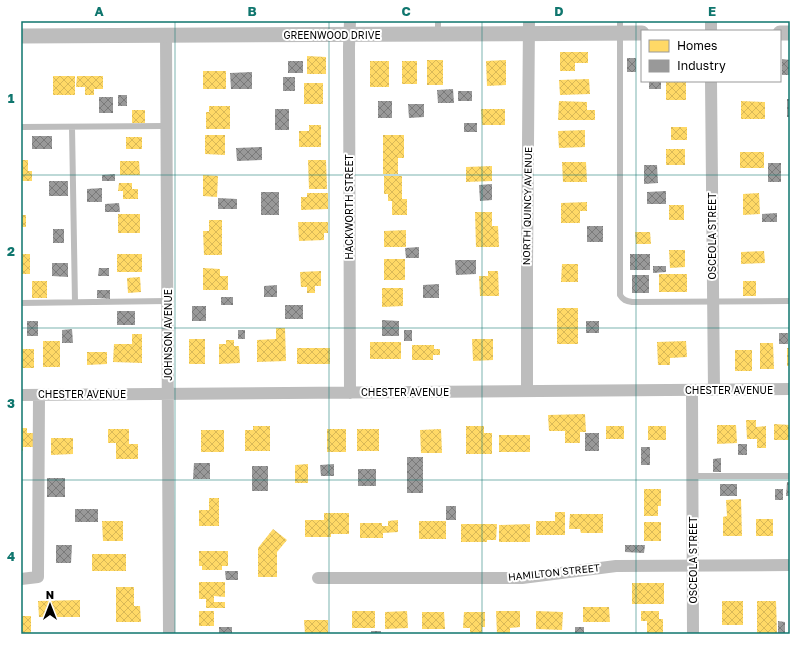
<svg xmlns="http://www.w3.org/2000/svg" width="811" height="655" viewBox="0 0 811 655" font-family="'Golos Text',sans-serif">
<defs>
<pattern id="homes-cross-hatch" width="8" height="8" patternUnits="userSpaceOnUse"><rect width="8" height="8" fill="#ffd966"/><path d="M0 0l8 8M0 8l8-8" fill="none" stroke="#d9b857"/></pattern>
<pattern id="industry-cross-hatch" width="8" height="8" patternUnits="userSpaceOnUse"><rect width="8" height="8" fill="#999"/><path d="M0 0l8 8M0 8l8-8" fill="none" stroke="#7a7a7a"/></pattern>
</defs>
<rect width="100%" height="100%" fill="#fff"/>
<path fill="url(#homes-cross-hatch)" d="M560 52H588V63H575V71H560Z
M307 56 326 57V74H307Z
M427 60H443V85H427Z
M506 60V85L487 86 486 61Z
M370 61H389V87H370Z
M402 61H417V84H402Z
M21 69H22V117H21Z
M203 71H226V89H203Z
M53 76H75V95H53Z
M77 76H103V89H94V95H85V87H76Z
M589 79 590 94 560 95 559 80Z
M666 81H686V100H666Z
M304 83H323V104H304Z
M559 101 587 102V110H595V120H558Z
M741 101 765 102V119H741Z
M209 106H230V129H206V112H209Z
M481 109H505V125H482Z
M132 110H145V123H132Z
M309 125H321V147H299V131H309Z
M671 127H687V140H671Z
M585 130V147L559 148 558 131Z
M205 135H225V155L205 154Z
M383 135H404V158H398V174H383Z
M126 137H142V149H126Z
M666 149H685V165H666Z
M740 152H764V168H740Z
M21 160H28V171H32V181H21Z
M308 160H326L327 189H309Z
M120 161H139L140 175H120Z
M562 162H586L587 182H563Z
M492 166V181L466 182V167Z
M203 175 218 176 217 197 203 196Z
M384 176H402V199H407V215H392V201H388V194H384Z
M119 183H132V189H138V199H123V191H118Z
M307 193H328V209L301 210V197H307Z
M759 193 760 214 743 215V194Z
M587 202V211H580V223H561V203Z
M669 205H684V220H669Z
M475 212H492V226H498L499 247H476Z
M118 214H140V233H118Z
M21 215H26V227H21Z
M209 220H222V255H204L203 231H209Z
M298 222H328V233H324V240L299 241Z
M406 230V247H384V231Z
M635 232H650L651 244H636Z
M669 250H685V267L670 268Z
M764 251 765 263 741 264V252Z
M21 254H30V274H21Z
M117 254H142V272H117Z
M384 259H405V280H384Z
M562 264H578V282H561Z
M203 268 220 269V276H228V290H203Z
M321 271V286H315V293H307V287H301L300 272Z
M488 271H498L499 296H480L479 276H488Z
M659 274H687V292H659Z
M140 277 141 292 128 293 127 278Z
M32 281H47V298H32Z
M743 281H756V296H743Z
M382 288H403V306L382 307Z
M557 308H578V344H557Z
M276 328H285L286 361 257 362V340L276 339Z
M132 334H142V363L113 362 114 344H132Z
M189 339H205V364H189Z
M472 339H493V360L473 361Z
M226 340H234V346H239L240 363 219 364V344H226Z
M43 341H60V367H43Z
M686 341 687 357 670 358V365H658L657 342Z
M370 342H401V359H370Z
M760 343H773L774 369H760Z
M412 345H434V349H440V355H433V360H412Z
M297 348H330V364H297Z
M787 348H790V366H787Z
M21 349H34V368H21Z
M735 350H752V371H735Z
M87 352H107V364L87 365Z
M585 414 586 432H580V443H565V431H549L548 415Z
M746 420H756V427L766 426V448H757V439H747Z
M774 424 790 425V440H774Z
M717 425H736L737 443 717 444Z
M253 426H270V451H245V430H253Z
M466 426H484V433H492V454H466Z
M606 426H624V439H606Z
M648 426H666V440H648Z
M21 428H27V433H34V447H23V451H21Z
M108 429H129V444H138V459H116V443H108Z
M327 429H346V452H327Z
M357 429H379V451H357Z
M441 429 442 453H421L420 430Z
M201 430H224V452H201Z
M499 435H530V452H499Z
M51 438H73V454L51 455Z
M308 464V483H295V465Z
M644 489H661V506H658V516H644Z
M209 498H219V526H199V510H209Z
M741 499 742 536H723V517L727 516 726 500Z
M555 512H565V535H536V521H555Z
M324 513H349V534H331V537H305V520H324Z
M570 514H603V533H581L580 529H569Z
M756 519H773V536H756Z
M398 520V532L383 533V538H360V523H382V526H388V521Z
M102 521H123V541H103Z
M419 521H446V539H419Z
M644 522H661V541H644Z
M461 524H497L496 540H487V542H461Z
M530 524V542H499V525Z
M273 529 287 540 277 552V577H258V548Z
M199 551H228V566H222V570H202V566H199Z
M92 554H126V571H92Z
M199 582H225V597L214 596V602H225V608H206V599H199Z
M632 583H664V604H632Z
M116 587H134V606H140L141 622H116Z
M80 600V617H39L38 601Z
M722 601H743V625H722Z
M757 601H776L777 634H757Z
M583 607H609L610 622H583Z
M199 611H214V626H199Z
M352 611H375V628H352Z
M407 611 408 628 385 629V612Z
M496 611H520V627L510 628V634H497Z
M536 611 563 612 562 630 536 629Z
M641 611H659V619H663V634H647V621H641Z
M422 612H444L445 629H422Z
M464 612H485V627H482V634H470V628H463Z
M21 616H31V634H21Z
M304 620H328V634H305Z"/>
<path fill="url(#industry-cross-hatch)" d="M627 58H636V72H627Z
M782 59 790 60V75H782Z
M288 61H303V73H288Z
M252 72V89H231L230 73Z
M283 77H295V91H283Z
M649 81H661V89H649Z
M453 89 454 103H438L437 90Z
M458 91H472V101H458Z
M118 95H127V106H118Z
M99 97H113V113H99Z
M787 99H790V117H787Z
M378 101H392V118H378Z
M408 104H424V117L409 118Z
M275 109H289V130H275Z
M464 123H477V132H464Z
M32 136H52V149H32Z
M262 147V160L237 161 236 148Z
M768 163H781V182H768Z
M644 165H657L658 183 644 184Z
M115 174V181H102V175Z
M49 181H68V196H49Z
M492 184V200L480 201 479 185Z
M102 188V202H87V189Z
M666 191V204H647V192Z
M261 192H279V215H261Z
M218 198 237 199V209H218Z
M119 203 120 212H105V204Z
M777 213V222H762V214Z
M587 226H603V242H587Z
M53 229H64V243H53Z
M419 247V258H406L405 248Z
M630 254H650V270H630Z
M455 260H476V274L456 275Z
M52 263H68V277L52 276Z
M653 266H666V272L653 273Z
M99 268H109V276H98Z
M632 275H649V293H632Z
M439 284V298H423V285Z
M277 285V297H264V286Z
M97 290H110V299L97 298Z
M221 297H233V305H221Z
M285 305H303V319H285Z
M192 306H206V321H192Z
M117 311H135V325H117Z
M382 320 399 321V336H382Z
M27 321H38V336H27Z
M586 321H599V333H586Z
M72 329 73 343H62V330Z
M238 330H245V339H238Z
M404 330H412V341H404Z
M779 333H788V344H779Z
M585 433H599V451H585Z
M738 444H747V455H738Z
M641 447H650V465H641Z
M407 457H423V493H407Z
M721 458V472H713V459Z
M194 463H210V479H193Z
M334 464V476H321L320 465Z
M252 466H268V491H252Z
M358 469H376V486H358Z
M47 478H65V497H47Z
M787 482H790V496H786Z
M720 484H737V496H720Z
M775 489H783V500H775Z
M446 506H456V520H446Z
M75 509H98V522H75Z
M56 545H72L71 563H56Z
M625 545H645L644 553 625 552Z
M225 571H238V580H226Z
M778 621 785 622V634H778Z
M219 627H232V634H219Z
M575 627H584V634H575Z
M371 631H381V634H371Z"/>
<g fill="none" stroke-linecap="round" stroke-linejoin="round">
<path stroke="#bdbdbd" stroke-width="6" d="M620 21V295C623 300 626 301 632 302L790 301
M438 34V21
M21 127 166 126
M72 127 75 302
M21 303 167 301
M692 476H790"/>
<path stroke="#bdbdbd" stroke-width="12" d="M350 21 349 47 350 393
M711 21V31
M166 36 169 634
M711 81 714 390
M692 390 693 634
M527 391V266L529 21
M21 395 790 389
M318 578H522L616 566 790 565
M21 579 38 577 39 395"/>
<path stroke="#bdbdbd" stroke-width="15" d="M780 33H790
M21 36 642 33"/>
</g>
<path fill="none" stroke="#0f766e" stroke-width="1" stroke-opacity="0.55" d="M175 21V634M329 21V634M482 21V634M636 21V634M21 175H790M21 328H790M21 480H790"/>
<g text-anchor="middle" stroke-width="4" stroke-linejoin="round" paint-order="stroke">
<g font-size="10" fill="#000" stroke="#fff">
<text x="332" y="39">GREENWOOD DRIVE</text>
<text transform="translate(527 206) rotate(-89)" y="4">NORTH QUINCY AVENUE</text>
<text transform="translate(349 207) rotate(-90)" y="4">HACKWORTH STREET</text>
<text transform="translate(712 236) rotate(-90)" y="4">OSCEOLA STREET</text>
<text transform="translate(168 335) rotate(-90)" y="4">JOHNSON AVENUE</text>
<text x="729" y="394">CHESTER AVENUE</text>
<text x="405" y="396">CHESTER AVENUE</text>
<text x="82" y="398">CHESTER AVENUE</text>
<text transform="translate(693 560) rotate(-90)" y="4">OSCEOLA STREET</text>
<text transform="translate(554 572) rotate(-6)" y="4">HAMILTON STREET</text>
</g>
</g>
<rect width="811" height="655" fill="none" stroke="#ffffff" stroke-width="44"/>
<rect x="641" y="30" width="140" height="52" fill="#ffffff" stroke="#999999"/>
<rect x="649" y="40" width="20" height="12" fill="#ffd966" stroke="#999999"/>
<text x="677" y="50" font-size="12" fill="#000000">Homes</text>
<rect x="649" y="60" width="20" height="12" fill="#999999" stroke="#999999"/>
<text x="677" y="70" font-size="12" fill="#000000">Industry</text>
<g transform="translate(50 605)" stroke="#ffffff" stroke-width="3" paint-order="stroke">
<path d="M0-3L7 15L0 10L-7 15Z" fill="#000000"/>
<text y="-6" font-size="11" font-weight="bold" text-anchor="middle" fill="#000000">N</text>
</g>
<rect x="22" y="22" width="767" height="611" fill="none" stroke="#0f766e" stroke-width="1.5"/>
<g font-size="13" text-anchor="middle" font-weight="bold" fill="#0f766e">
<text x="99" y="16">A</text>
<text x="252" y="16">B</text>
<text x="406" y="16">C</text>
<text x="559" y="16">D</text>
<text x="712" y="16">E</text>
<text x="11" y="103">1</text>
<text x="11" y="256">2</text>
<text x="11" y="408">3</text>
<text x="11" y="561">4</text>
</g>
</svg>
